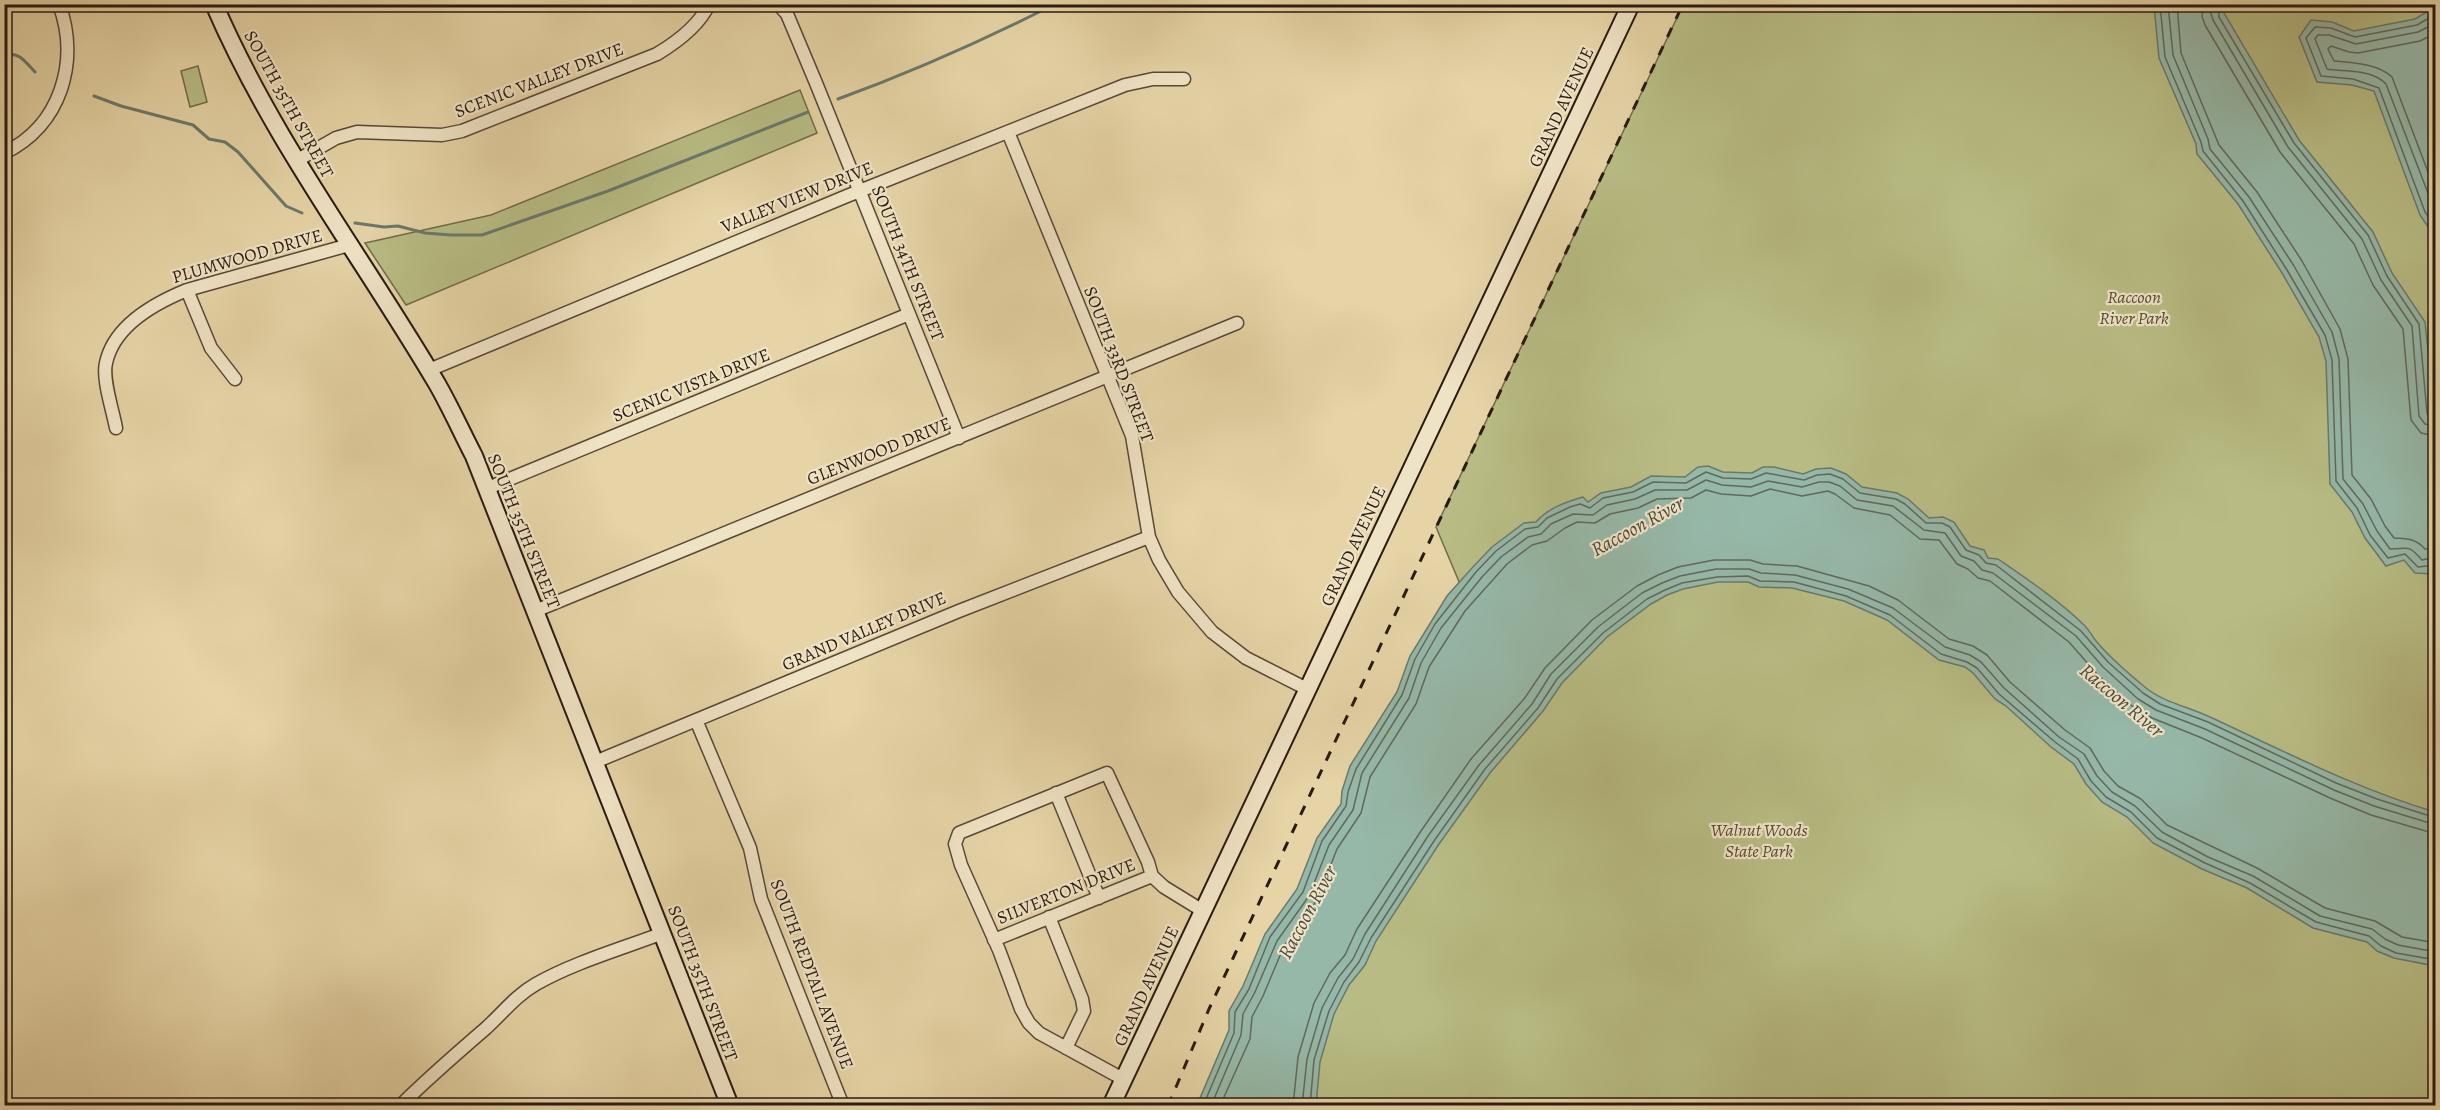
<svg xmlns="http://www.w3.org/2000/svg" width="2440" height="1110" viewBox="0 0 2440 1110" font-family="Alegreya,serif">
<rect width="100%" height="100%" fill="#e6d4a6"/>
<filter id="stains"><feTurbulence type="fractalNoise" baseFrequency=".00333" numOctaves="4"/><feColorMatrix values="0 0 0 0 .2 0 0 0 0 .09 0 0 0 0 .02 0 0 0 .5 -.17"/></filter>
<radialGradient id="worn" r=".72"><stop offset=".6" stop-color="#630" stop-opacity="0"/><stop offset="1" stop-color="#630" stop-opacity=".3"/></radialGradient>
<path fill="#b8bc84" stroke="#706b4b" stroke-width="1.5" d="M1683 5H2435V869L2321 831 1935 536 1476 622 1436 527Z
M198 66 207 102 190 107 181 71Z
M800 90 817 133 406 305 365 243 491 215Z
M1793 554 2435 926V1105L1265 1106 1522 690 1708 562Z"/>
<path fill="#96b8a8" stroke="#6a796c" stroke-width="1.5" d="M2154 5H2228L2224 13 2299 140 2373 232 2392 273 2425 322 2436 429V565L2432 574 2415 573 2404 560 2386 566 2365 538 2352 512 2330 484 2326 361 2319 337 2282 273 2238 204 2197 154 2196 144 2159 58Z
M2435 7V237L2420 215 2374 91 2352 85 2317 82 2299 37 2311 20 2332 22 2354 31 2415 19Z
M1708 466 1723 472 1752 473 1763 467H1774L1803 474 1816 469 1831 468 1846 474 1862 487 1897 493 1908 499 1929 518 1943 517 1954 522 1970 546 1984 550 1988 558 1998 559C2027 579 2060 601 2085 626 2089 630 2092 636 2096 641 2110 658 2129 674 2146 688 2165 703 2190 707 2212 718 2286 752 2357 789 2435 812V966L2394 958 2377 951 2367 942 2313 928 2247 888 2202 869 2153 843 2127 817 2102 802 2086 784 2074 764 2051 747 2006 706 1995 699 1973 673 1965 667 1939 660 1887 620 1844 601 1792 588 1759 587 1748 582H1718L1683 589 1667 595 1651 604 1607 637 1562 683 1543 711 1490 773 1439 844 1376 941 1365 965 1349 985 1334 1014 1320 1062 1316 1105H1197L1229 1030V1011L1243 986 1265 934 1297 889 1317 838 1341 804 1342 791 1350 766 1397 692 1410 656 1447 596 1472 568 1492 547 1524 523 1536 522C1548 508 1566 502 1583 497L1588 502 1601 493 1631 487 1651 476 1685 477 1698 467Z"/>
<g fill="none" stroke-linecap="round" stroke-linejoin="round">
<path stroke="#60695d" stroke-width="1.5" d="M2160 4 2165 57 2201 142 2203 151 2243 201 2287 270 2325 335 2332 360 2336 481 2357 508 2370 535 2388 558 2405 554 2418 567 2436 565
M2168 4 2173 55 2208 139 2210 149 2249 197 2294 266 2332 332 2339 359 2343 479 2363 504 2377 531 2390 549C2409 549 2408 544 2422 560L2436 557
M2177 4 2181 53 2219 145 2257 192 2302 261 2340 329 2348 359 2352 475 2371 499 2385 526 2394 538C2407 539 2415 538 2425 549L2436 548
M2204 4 2202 16 2205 25 2280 152 2354 244 2373 285 2403 329 2411 420 2421 433 2436 436
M2213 4 2211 13 2213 20 2288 147 2362 239 2381 280 2412 326 2419 416 2425 424 2436 427
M2222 4 2219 12V17L2294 143 2368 235 2387 276 2419 324 2427 413 2429 418 2436 420
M2436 14 2417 25 2355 37 2331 28 2315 27 2306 38 2321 76 2353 79 2379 88 2425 212 2436 227
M2436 23 2418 32 2356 44 2329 35H2318L2315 39 2327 69C2345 72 2372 69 2386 84L2436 214
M2436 33 2420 41 2358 53 2349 52 2331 46 2328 49 2334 61C2352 63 2377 63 2392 77L2436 193
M1203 1106 1234 1033 1235 1012 1249 989 1270 937 1303 892 1322 841 1346 806 1348 792 1356 769 1402 695 1415 659 1435 624 1476 572 1496 551 1525 529 1538 527 1547 518 1570 507 1580 504 1590 508 1603 498 1633 492 1653 482 1686 483 1706 472 1723 478 1751 479 1766 473 1804 480 1817 475 1830 474 1843 479 1860 493 1896 499 1905 504 1926 523H1942L1950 527 1966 550 1979 555 1986 563 1996 565 2081 631 2108 662 2143 693 2160 704 2208 722 2336 783 2377 799 2436 818
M1211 1106 1241 1035 1243 1014 1255 992 1277 941 1309 896 1329 845 1353 810 1362 773 1409 698 1421 663 1441 628 1482 577 1501 557 1528 537 1541 534 1551 524 1573 514 1593 515 1607 505 1635 499 1655 490H1687L1706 480 1722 485 1751 487 1768 481 1802 487 1819 482H1829L1840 486 1857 500 1893 506 1924 530 1945 533 1961 556 1974 561 1982 570 1993 573 2076 636 2103 667 2138 699 2156 710 2205 729 2334 790 2374 806 2436 825
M1220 1106 1250 1039 1252 1017 1263 996 1284 946 1317 900 1337 849 1361 813 1370 777 1416 704 1429 667 1465 611 1507 564 1532 545 1547 541 1565 528 1577 522 1595 523 1610 514 1638 508 1657 499 1691 498 1706 490 1721 494 1751 496 1770 489 1802 496 1828 491 1835 494 1854 508 1890 515 1920 539 1939 540 1957 564 1968 569 1978 578 1990 581 2069 642 2097 674 2132 706 2152 718 2202 738 2330 798 2371 815 2436 834
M1293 1106 1298 1057 1314 1003 1330 973 1345 955 1357 929 1421 831 1471 759 1524 699 1545 668 1592 620 1637 586 1658 575 1678 567 1714 560H1750L1763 564 1797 566 1869 586 1898 600 1949 639 1973 646 1987 655 2010 682 2065 730 2090 748 2104 771 2118 786 2141 799 2167 825 2257 868 2325 908 2375 921 2402 937 2436 943
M1302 1106 1307 1059 1322 1008 1338 978 1353 959 1365 934 1428 836 1479 765 1532 704 1551 674 1598 627 1642 593 1662 583 1680 576 1716 569H1749L1761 573 1795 575 1848 589 1893 608 1945 647 1970 655 1981 662 2004 688 2059 737 2084 754 2097 776 2112 792 2135 806 2162 832 2208 857 2253 876 2320 916 2372 929 2385 939 2398 945 2436 952
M1310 1106 1314 1060 1329 1011 1344 982 1359 962 1371 938 1434 841 1485 769 1538 708 1557 679 1603 633 1647 599 1665 590 1682 583 1717 577 1748 576 1760 581 1794 582 1846 596 1890 615 1941 654 1967 662 1977 668 1999 694 2055 742 2078 759 2091 781 2106 797 2131 812 2157 838 2205 863 2250 883 2316 922 2369 936 2381 946 2396 953 2436 960"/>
<path stroke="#6a796c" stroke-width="3" d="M4 56C19 50 26 63 35 72
M94 96 121 106 193 125 209 139 225 142 238 152 286 206 302 213
M838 99C912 72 984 40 1055 4
M355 223 384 227 398 226 425 233 451 235H482L608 191 808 112"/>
<g stroke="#584837" stroke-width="15">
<path id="street" d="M778 4 787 14 816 83 959 438
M1008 132 1132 436 1149 537 1159 560 1178 592 1212 632 1246 658 1307 689
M4 153C61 126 80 61 59 4
M296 161 336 138 357 132 442 135 462 131 657 54C677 42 699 26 709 4
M187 290 211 348 235 379
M429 370 847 196 1125 85 1153 79H1184
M116 428C113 411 102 379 106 363 114 325 155 303 187 290L349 245
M488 488 909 314
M535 611 1237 323
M696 720 750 848 761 899 843 1106
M595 762 959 611 1149 537
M1056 793 1099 898
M1049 917 1082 999 1084 1011 1066 1048
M994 940 1152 876
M1123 1079 1039 1033 1029 1023 1021 1009 999 950 961 865 955 844 959 833 1107 773 1148 862 1152 876 1164 887 1203 911
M400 1106C427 1079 456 1054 485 1029 502 1014 515 996 536 984 575 962 621 949 663 933"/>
</g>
<g stroke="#291a12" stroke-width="20">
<path id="secondary" d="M214 4C273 141 361 255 436 382 450 406 461 431 474 456L730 1106
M1111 1106 1631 4"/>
</g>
<use href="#street" stroke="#efe3c5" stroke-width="12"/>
<use href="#secondary" stroke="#efe3c5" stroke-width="16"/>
<path stroke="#291a12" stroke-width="3" stroke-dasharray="10 10" stroke-linecap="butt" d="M1168 1106 1209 1009 1683 4"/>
</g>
<g text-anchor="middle" stroke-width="4.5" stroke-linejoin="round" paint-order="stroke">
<g font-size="18" fill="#291a12" stroke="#efe3c5">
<text transform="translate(539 80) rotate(-21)" y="6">SCENIC VALLEY DRIVE</text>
<text transform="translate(289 104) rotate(61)" y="6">SOUTH 35TH STREET</text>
<text transform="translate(1561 107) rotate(-65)" y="6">GRAND AVENUE</text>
<text transform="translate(797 197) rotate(-22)" y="6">VALLEY VIEW DRIVE</text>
<text transform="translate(247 256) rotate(-16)" y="6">PLUMWOOD DRIVE</text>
<text transform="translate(908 263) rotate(68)" y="6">SOUTH 34TH STREET</text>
<text transform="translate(1119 364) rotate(69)" y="6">SOUTH 33RD STREET</text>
<text transform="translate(691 385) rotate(-22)" y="6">SCENIC VISTA DRIVE</text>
<text transform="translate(879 451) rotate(-22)" y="6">GLENWOOD DRIVE</text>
<text transform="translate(524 531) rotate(68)" y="6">SOUTH 35TH STREET</text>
<text transform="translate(1353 546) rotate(-65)" y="6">GRAND AVENUE</text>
<text transform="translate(864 631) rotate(-23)" y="6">GRAND VALLEY DRIVE</text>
<text transform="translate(1066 891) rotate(-22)" y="6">SILVERTON DRIVE</text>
<text transform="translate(812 974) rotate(69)" y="6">SOUTH REDTAIL AVENUE</text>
<text transform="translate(703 983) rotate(69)" y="6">SOUTH 35TH STREET</text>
<text transform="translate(1146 986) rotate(-65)" y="6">GRAND AVENUE</text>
</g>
<g font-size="18" font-style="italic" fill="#544b34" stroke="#efe3c5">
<text x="2134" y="303">Raccoon<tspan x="2134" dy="21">River Park</tspan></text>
<text x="1759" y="836">Walnut Woods<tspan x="1759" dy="21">State Park</tspan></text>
</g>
<g font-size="20" font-style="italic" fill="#4a493f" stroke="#efe3c5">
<text transform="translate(1637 526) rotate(-29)" y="7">Raccoon River</text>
<text transform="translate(2122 700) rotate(40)" y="7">Raccoon River</text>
<text transform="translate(1307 912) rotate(-62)" y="7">Raccoon River</text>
</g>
</g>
<rect width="2440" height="1110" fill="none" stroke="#e6d4a6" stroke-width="24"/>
<rect x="6" y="6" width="2428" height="1098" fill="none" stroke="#291a12" stroke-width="3"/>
<rect x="12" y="12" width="2416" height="1086" fill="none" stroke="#291a12" stroke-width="1.5"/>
<rect width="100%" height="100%" filter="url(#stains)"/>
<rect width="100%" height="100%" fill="url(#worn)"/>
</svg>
